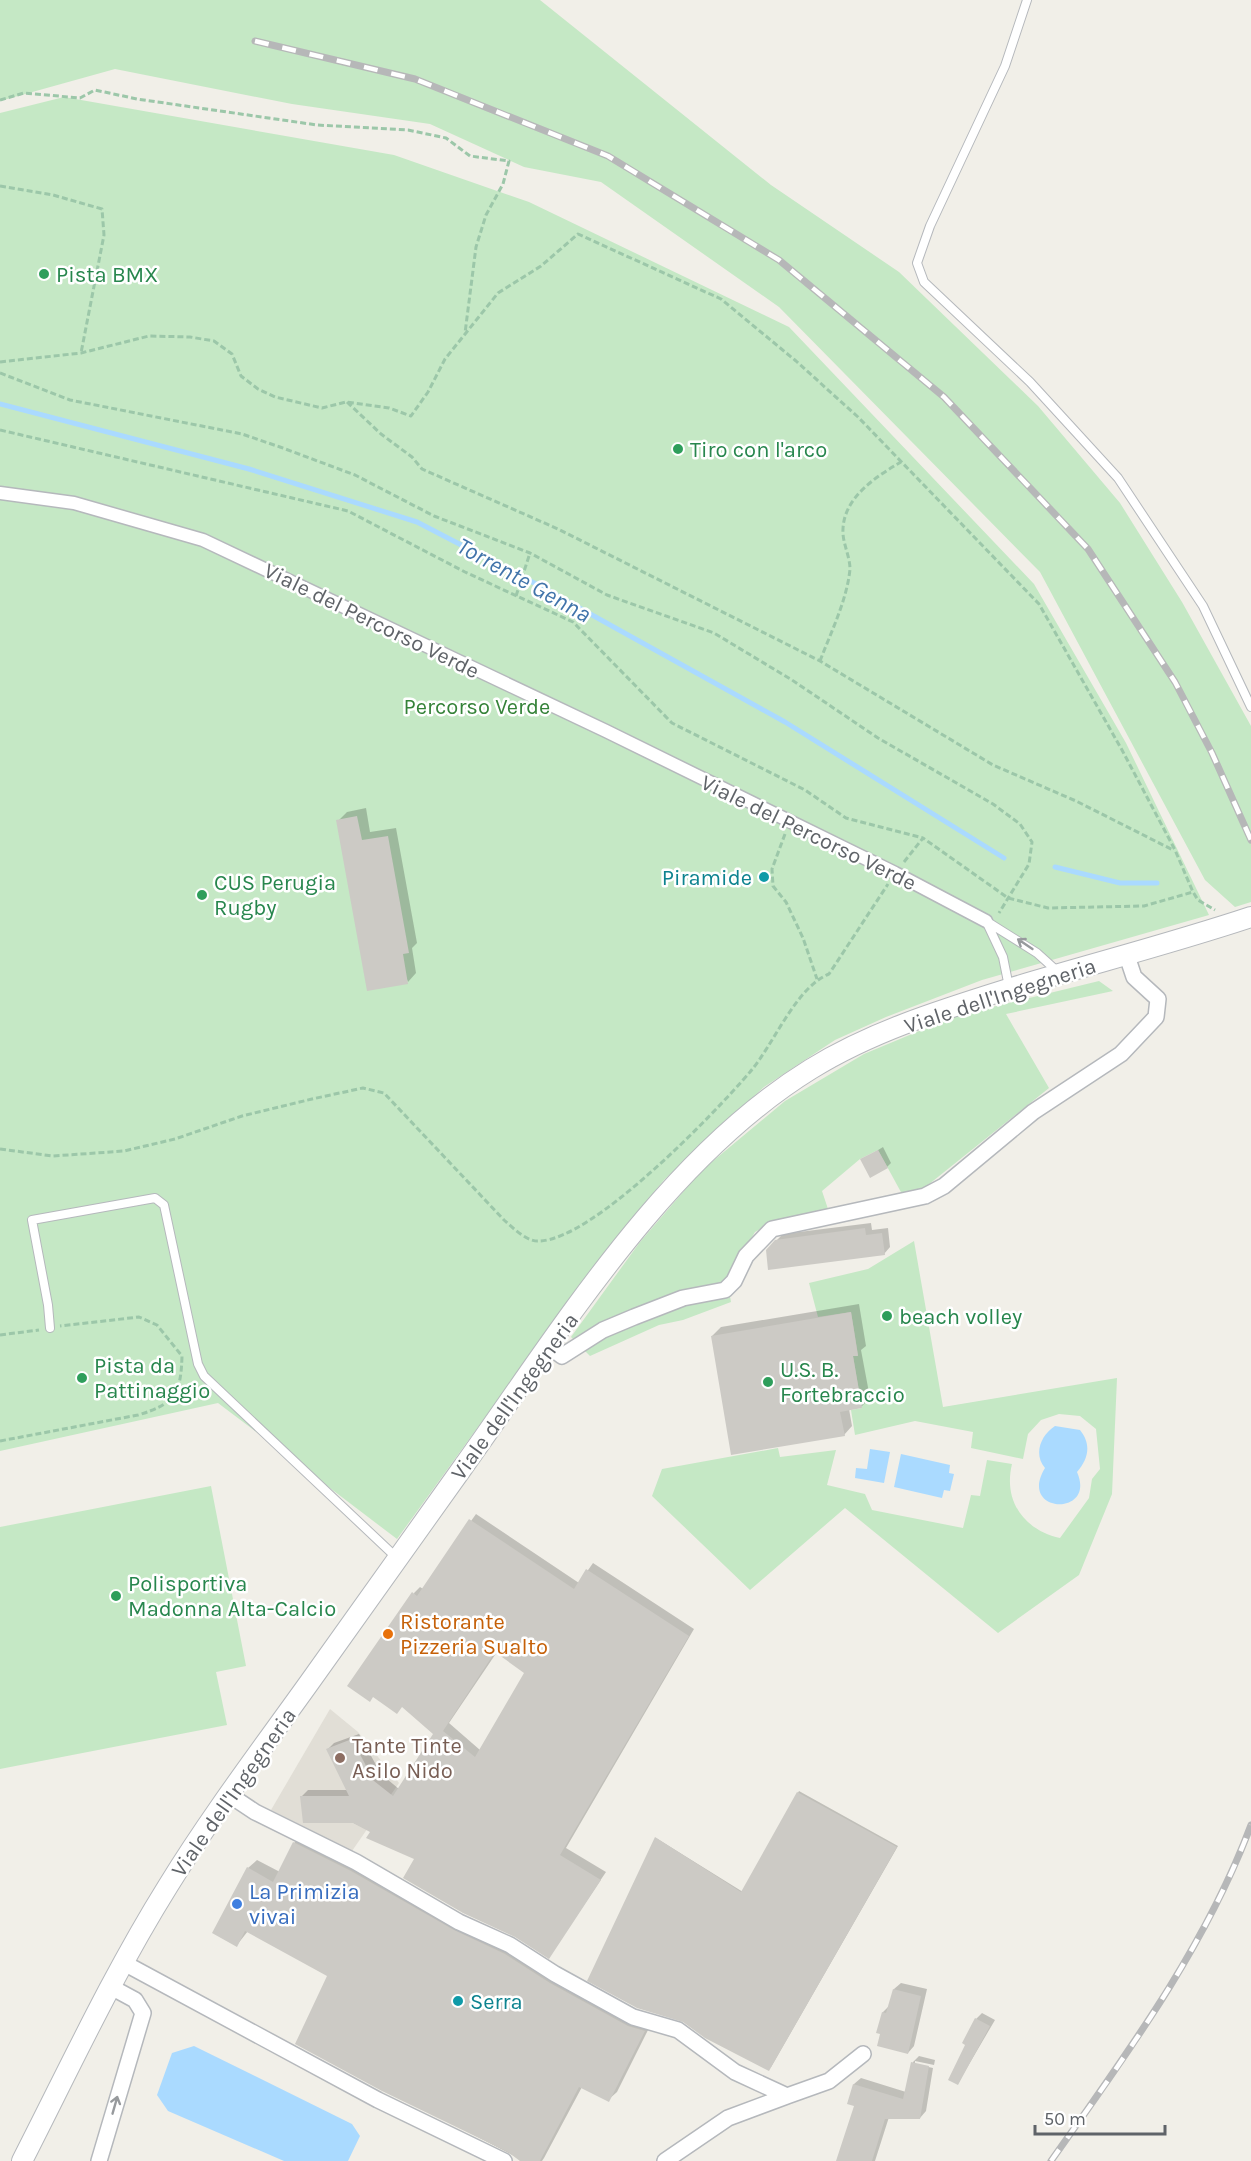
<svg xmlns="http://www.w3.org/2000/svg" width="1251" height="2161" viewBox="0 0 1251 2161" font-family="Karla,sans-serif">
<rect width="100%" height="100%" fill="#f1efe8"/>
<path fill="#e1ded6" d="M330 1709 358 1732 399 1783 352 1851 271 1810Z"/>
<path fill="#c5e8c5" d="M0 0H540L771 185 899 272 1038 406 1120 503 1182 602 1251 726V902L1235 907 1205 880 1040 572 779 307 601 182 524 167 430 124 292 104 115 69 0 101Z
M64 97 394 155 529 202 789 327 1034 584 1126 743 1209 915 982 980 886 1017 835 1040 764 1087 664 1180 585 1279 397 1539 218 1403 0 1451V113Z
M1099 981 1113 991 1006 1014 1049 1088 918 1193 902 1194 878 1150 860 1159 822 1191 828 1209 773 1222 755 1232 727 1279 731 1302 683 1320 659 1325 590 1356 571 1337 640 1242 701 1171 785 1101 864 1054 955 1016Z
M914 1241 943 1407 1117 1378 1112 1494 1079 1575 998 1633 845 1508 750 1590 652 1496 662 1469 778 1448 780 1457 836 1450 827 1485 865 1494 872 1510 963 1528 971 1495 980 1496 987 1460 1012 1464C1003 1501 1024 1530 1060 1538L1089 1498 1092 1479 1100 1469 1096 1429 1080 1416 1059 1414 1041 1420 1028 1434 1023 1459 971 1448 973 1432 915 1421 855 1435 851 1410 862 1408 853 1356 858 1355 851 1312 818 1317 809 1283 868 1269Z
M211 1486 246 1666 216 1672 227 1725 0 1769V1527Z"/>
<path fill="#aadaff" d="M1055 1426 1080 1430C1092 1445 1088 1459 1077 1472 1097 1517 1017 1514 1045 1468 1033 1454 1041 1435 1055 1426Z
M870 1449 890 1452 884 1483 855 1478 856 1468 867 1469Z
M901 1454 950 1465 949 1473 954 1474 950 1491 944 1490 942 1498 894 1487Z
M194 2046 352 2124 360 2136 348 2161H284L168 2111 157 2095 172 2053Z"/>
<path fill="#0003" fill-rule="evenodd" d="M366 808 370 832 396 828 417 943 412 948 416 973 408 982 338 821 347 812Z
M883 1147 891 1163 887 1167 862 1160Z
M871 1223 872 1230 888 1228 890 1247 884 1254 767 1250 783 1234Z
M859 1304 866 1346 861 1350 870 1398 861 1407 849 1409 852 1426 844 1435 712 1336 721 1327Z
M476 1514 579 1583 593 1563 694 1629 566 1848 606 1872 549 1957 416 1858 372 1832 301 1797 308 1790H348L328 1749 334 1743 359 1734 381 1774 399 1789 435 1734 414 1593 420 1587 423 1589ZM497 1652 526 1673 480 1750 449 1723Z
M799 1791 898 1846 771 2067 656 1838 743 1892Z
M303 1834 652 2022 617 2092 608 2100 582 2087 544 2158 542 2161H524L297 2043 329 1976 248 1931 237 1945 248 1868 257 1860 280 1872 294 1843Z
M901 1983 927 1989 914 2046 908 2053 882 2033 883 2012 889 2006 894 1989Z
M982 2013 995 2020 958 2083 976 2019Z
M919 2056 935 2060 934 2065 915 2061V2064L933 2068 926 2111 920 2118 889 2117 875 2161H838L855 2105 848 2103 854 2084 861 2078 906 2092 913 2062Z"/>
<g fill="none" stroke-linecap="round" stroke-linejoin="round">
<path stroke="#aadaff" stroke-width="5" d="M0 404 249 469 417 522 538 585 785 722 1004 858
M1055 867 1120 883H1157"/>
</g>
<path fill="#cccac5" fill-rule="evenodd" d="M357 816 362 840 388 836 409 953 403 954 408 984 367 991 336 820Z
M878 1150 888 1168 870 1178 860 1159Z
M865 1228 866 1235 882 1233 885 1255 768 1270 766 1250 775 1240Z
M851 1312 858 1356H853L862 1408 840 1412 845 1436 731 1455 711 1336Z
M469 1519 574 1589 586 1569 689 1636 560 1855 601 1880 549 1959 515 1937 463 1913 403 1878 414 1859 366 1838 370 1832 353 1823H303L300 1796H349L326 1749 352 1739 374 1781 393 1796 433 1734 402 1707 397 1714 373 1697 370 1702 347 1686 412 1592 417 1596ZM495 1652 524 1673 475 1757 443 1731Z
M797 1792 897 1847 769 2071 705 2038 683 2022 637 2008 587 1981 655 1837 741 1892Z
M293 1842 351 1871 454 1930 505 1954 550 1983 628 2026 645 2031 609 2102 579 2087 540 2161H520L508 2152 382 2091 295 2044 327 1976 245 1931 237 1947 212 1933 247 1867 273 1882Z
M893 1989 921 1996 908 2054 877 2046 880 2034 876 2033 882 2012 886 2013Z
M975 2018 990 2026 958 2085 948 2080 965 2045 962 2043Z
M911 2062 929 2066 920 2119H885L872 2161H836L854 2106 847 2104 853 2084 903 2099Z"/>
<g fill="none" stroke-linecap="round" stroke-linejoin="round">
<g stroke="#b5b8bc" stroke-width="10">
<path id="service" d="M1027 0 1005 66 930 226 917 263 924 282 1030 382 1118 478 1203 606 1251 707
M986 921 1037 953 1058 972
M987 923 1003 957 1009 987
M50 1328 48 1305 32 1220 155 1198 164 1205 198 1364 204 1376 398 1559"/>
</g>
<g stroke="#b5b8bc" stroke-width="15">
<path id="pedestrian" d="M0 493 74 503 203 540 606 731 895 873 986 921"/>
</g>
<g stroke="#b5b8bc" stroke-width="18">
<path id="minor" d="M549 1346 562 1356 603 1330 634 1317 683 1298 725 1290 734 1281 746 1256 772 1229 925 1196 944 1186 1033 1112 1121 1054 1156 1017 1158 999 1134 977 1127 956
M228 1794 255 1812 356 1862 459 1922 510 1945 555 1974 633 2017 678 2030 735 2072 787 2096 829 2081 863 2054
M124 1963 378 2100 504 2161
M99 2161 143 2013 135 2000 111 1987
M665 2161 728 2118 787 2096"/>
</g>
<g stroke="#b5b8bc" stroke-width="22">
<path id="tertiary" d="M22 2161C69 2069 113 1974 168 1886 211 1816 261 1750 309 1683 361 1611 412 1539 463 1467 561 1330 665 1159 811 1069 871 1032 938 1011 1005 990 1087 965 1170 944 1251 917"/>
</g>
<path stroke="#9cc7a9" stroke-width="3" stroke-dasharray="6 3" stroke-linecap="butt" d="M0 100 24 93 80 98 95 90 137 99 317 125 408 130 446 138 470 156 509 161 503 184 486 215 476 247 465 333
M0 186 53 195 102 209 104 235 81 353
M0 362 81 353 149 336 190 337 214 341 232 354 241 376 258 389 275 397 322 408 346 402 389 408 411 416 428 392 445 359 498 293 541 266 578 234 721 299 796 361 858 417 1039 604 1122 750 1175 850 1193 892 1198 900 1215 910
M0 373 70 400 242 434 280 447 355 475 434 516 530 553 607 595 714 633 792 680 878 738 993 804 1020 824 1032 842 1029 864 999 913
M347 402 381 434 412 457 422 469 558 529 820 661 993 765 1076 801 1173 850
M0 430 348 511 465 572 573 622 672 723 805 790 846 818 923 838
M516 596 530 553
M820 661C831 632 847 600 850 569 850 556 842 542 843 529 844 497 877 476 901 462
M785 834 772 869 773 886 786 902 803 938 817 979
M904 862 923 838 1008 898 1048 908 1144 906 1193 892
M0 1149 53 1156 124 1151 175 1139 242 1116 312 1099 363 1088 384 1093 504 1220C513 1228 527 1242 539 1241 593 1240 714 1114 750 1072 774 1044 796 987 829 974L888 884
M0 1335 39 1330
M0 1441 138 1415C175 1404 181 1393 182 1356L157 1325 139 1317 60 1326"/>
<use href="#service" stroke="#fff" stroke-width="8"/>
<use href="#pedestrian" stroke="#fff" stroke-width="12"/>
<use href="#minor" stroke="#fff" stroke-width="15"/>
<use href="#tertiary" stroke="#fff" stroke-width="20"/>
<g stroke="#b6b7b8" stroke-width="7">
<path id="rail" d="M255 41 415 79 608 156 779 260 944 397 1088 549 1175 682 1212 753 1251 840
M1051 2161C1126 2055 1205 1948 1251 1825"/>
</g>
<use href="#rail" stroke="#fff" stroke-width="4.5" stroke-dasharray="14" stroke-linecap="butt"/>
</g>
<defs><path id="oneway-shaft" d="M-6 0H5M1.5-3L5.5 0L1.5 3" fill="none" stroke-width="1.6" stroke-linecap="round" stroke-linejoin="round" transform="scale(1.5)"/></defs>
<g stroke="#979a9d">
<use href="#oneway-shaft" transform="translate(1025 944) rotate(-146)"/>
<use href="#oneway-shaft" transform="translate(115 2105) rotate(-74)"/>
</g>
<g fill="#2e9e5b" stroke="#fff" stroke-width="2">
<circle cx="44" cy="274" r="6"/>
<circle cx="678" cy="449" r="6"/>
<circle cx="202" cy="895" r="6"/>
<circle cx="887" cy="1316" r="6"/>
<circle cx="82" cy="1378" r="6"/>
<circle cx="768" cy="1382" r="6"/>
<circle cx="116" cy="1596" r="6"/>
</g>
<g fill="#0f9aa8" stroke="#fff" stroke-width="2">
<circle cx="764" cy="877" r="6"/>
<circle cx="458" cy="2001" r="6"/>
</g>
<circle fill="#e8710a" stroke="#fff" stroke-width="2" cx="388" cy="1634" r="6"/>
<circle fill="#8d6e63" stroke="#fff" stroke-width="2" cx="340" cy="1758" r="6"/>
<circle fill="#3f7fe0" stroke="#fff" stroke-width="2" cx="237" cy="1904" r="6"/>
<g text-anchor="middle" stroke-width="5" stroke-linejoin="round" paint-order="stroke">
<g font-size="22" fill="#27864d" stroke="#fff" text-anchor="start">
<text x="56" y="282">Pista BMX</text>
<text x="690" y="457">Tiro con l'arco</text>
<text x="214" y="890">CUS Perugia<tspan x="214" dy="25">Rugby</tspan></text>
<text x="899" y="1324">beach volley</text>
<text x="94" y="1373">Pista da<tspan x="94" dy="25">Pattinaggio</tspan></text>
<text x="780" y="1377">U.S. B.<tspan x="780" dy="25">Fortebraccio</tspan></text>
<text x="128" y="1591">Polisportiva<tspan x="128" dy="25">Madonna Alta-Calcio</tspan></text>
</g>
<g font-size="22" fill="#5f6368" stroke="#fff">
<text transform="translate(372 620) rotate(26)" y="8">Viale del Percorso Verde</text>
<text transform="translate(809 832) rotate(26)" y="8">Viale del Percorso Verde</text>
<text transform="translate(1000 995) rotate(-18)" y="8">Viale dell'Ingegneria</text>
<text transform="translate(514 1396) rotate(-54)" y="8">Viale dell'Ingegneria</text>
<text transform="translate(233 1792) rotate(-55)" y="8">Viale dell'Ingegneria</text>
</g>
<g font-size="22" fill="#348238" stroke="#fff">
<text x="477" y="714">Percorso Verde</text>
</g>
<g font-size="22" fill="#0d838f" stroke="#fff" text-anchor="end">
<text x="752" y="885">Piramide</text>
<text x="470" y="2009" text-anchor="start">Serra</text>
</g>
<g font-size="22" fill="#c56008" stroke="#fff" text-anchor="start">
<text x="400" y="1629">Ristorante<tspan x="400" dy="25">Pizzeria Sualto</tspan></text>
</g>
<g font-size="22" fill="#785e54" stroke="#fff" text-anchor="start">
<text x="352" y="1753">Tante Tinte<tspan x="352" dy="25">Asilo Nido</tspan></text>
</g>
<g font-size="22" fill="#366cbe" stroke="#fff" text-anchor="start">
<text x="249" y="1899">La Primizia<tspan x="249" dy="25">vivai</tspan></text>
</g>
<g font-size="24" font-style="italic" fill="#4174aa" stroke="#fff">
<text transform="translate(524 580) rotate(29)" y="8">Torrente Genna</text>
</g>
</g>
<path d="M1035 2125v9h130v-9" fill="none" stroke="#5f6368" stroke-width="3"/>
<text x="1044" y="2125" font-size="18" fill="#5f6368" stroke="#ffffff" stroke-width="4.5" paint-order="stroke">50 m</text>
</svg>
